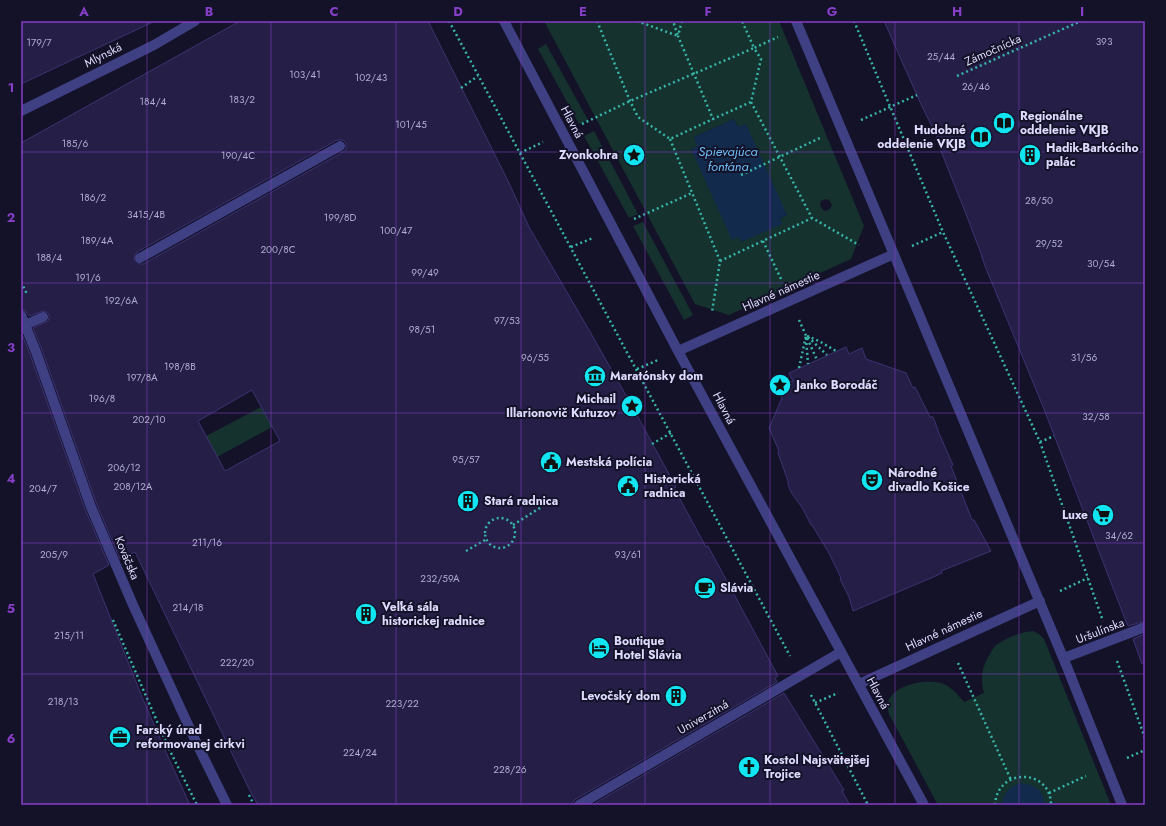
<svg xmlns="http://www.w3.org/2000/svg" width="1166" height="826" viewBox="0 0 1166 826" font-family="Jost,sans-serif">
<rect width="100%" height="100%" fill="#141228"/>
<path fill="#15322f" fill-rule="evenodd" d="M544 21H779L864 226 857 243 851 259 729 315 695 304ZM734 119 787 215 742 242 691 149 698 146 694 137ZM826 199 829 200 832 205 830 209 825 211C821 208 819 206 821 201Z
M546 44 588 120 579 124 538 49Z
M594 131 638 214 629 218 584 136Z
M643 222 693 315 684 320 633 226Z
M261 407 272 427 160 488 149 466Z
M1033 631 1039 634 1044 639 1111 805H938L889 714C888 710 887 705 888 702 893 684 931 677 946 685 953 689 959 696 964 702L984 693C980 679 982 666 990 654 992 650 994 646 998 644 1007 637 1022 632 1033 631Z"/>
<path fill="#122a4c" d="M734 119 738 127 746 124 787 215 780 219 782 224 741 242 739 237 732 240 691 149 697 146 694 137Z
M1021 783C1035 785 1044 790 1045 805H1002C1003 793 1010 786 1021 783Z"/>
<path fill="#251f48" stroke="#3c3273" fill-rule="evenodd" d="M21 21H155L21 84Z
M240 21H428L509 183 529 227 589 330 632 406 676 487 674 488 706 547 708 546 778 676 775 678 777 682 576 799 573 802V805H258L250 791 135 552 120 559 97 505 42 350 33 328 48 321 49 318V314L46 312 43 311 29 316 25 310 21 309V143ZM337 140H343L346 143V149L343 152 143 264H140L135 261 134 258 137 252ZM252 390 280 441 225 471 198 421Z
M884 21H1145V621L1128 626 1125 619 1044 409 985 266 980 251 966 214 937 141H939L920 102Z
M21 332 30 354 85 509 109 565 93 574 142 697 165 750 190 805H21Z
M846 347 849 354 862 348 866 359 906 373 913 388 915 387 930 417H933L938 430V431L953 465 951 466 972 520H974L991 551 941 571 942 573 931 578 853 611 849 597 840 579 841 578 829 553 812 525H811L803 509 791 492 788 484V481L778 453 779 451 769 428 782 398 777 386 793 381 789 373Z
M1145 634V663L1142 664 1133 639Z
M784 693 844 790 842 791 850 805H592Z"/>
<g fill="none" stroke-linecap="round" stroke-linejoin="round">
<path stroke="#37b5a8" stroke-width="2.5" stroke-dasharray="2 3" stroke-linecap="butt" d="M449 21 790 656
M597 21 630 101 638 117 670 139 713 119
M637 21 678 36 673 21
M682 21 678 36 713 119 751 102 761 59 754 48 778 37
M854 21 943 232 1040 442 1103 621
M957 76 1081 21
M461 88 478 76
M751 102 812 218 859 245
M861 120 917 95
M582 124 630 101 754 48 742 21
M670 139 720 261 712 312
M520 153 543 142
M741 175 822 137
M634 219 692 193
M763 241 782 281
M912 246 943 232
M571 247 593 238
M720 261 812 218
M21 282 27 294
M799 320 817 360
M807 336 819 341 836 351
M808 337 827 355
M806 338 808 364
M799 368 806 336
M637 369 658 360
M1040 442 1054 436
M652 444 671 433
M485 533a15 15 0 1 1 30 0a15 15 0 1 1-30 0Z
M513 525 554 499
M466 551 485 540
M1060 591 1088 578
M113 620 169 749 197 805
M1117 661 1145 738
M958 663 1011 780
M811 695 868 805
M815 703 838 693
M1127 758 1145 750
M1049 793 1086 776
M249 795 254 805
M995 805C997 767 1051 768 1051 805"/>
<path stroke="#3f4084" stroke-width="10" d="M140 258 340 146
M25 325 43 317"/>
<path stroke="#3f4084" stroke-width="10" d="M504 21 678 351 924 805
M796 21 1067 667 1122 805
M21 111 154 45 195 21
M21 315 36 352 91 507 133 605 196 742 227 805
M678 351 894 254
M1064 658 1145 627
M859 684 1040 601
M579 805 841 652"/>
</g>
<path fill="none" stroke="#853ec5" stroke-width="1" stroke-opacity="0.55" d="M147 21V805M271 21V805M396 21V805M521 21V805M645 21V805M770 21V805M895 21V805M1019 21V805M21 152H1145M21 283H1145M21 413H1145M21 543H1145M21 674H1145"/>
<defs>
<g id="library-disc" transform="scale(1.15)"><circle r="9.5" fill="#11e5f2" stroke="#141228"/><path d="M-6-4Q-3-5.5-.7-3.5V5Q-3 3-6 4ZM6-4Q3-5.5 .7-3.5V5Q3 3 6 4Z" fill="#111"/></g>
<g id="sight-disc" transform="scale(1.15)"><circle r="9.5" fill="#11e5f2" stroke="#141228"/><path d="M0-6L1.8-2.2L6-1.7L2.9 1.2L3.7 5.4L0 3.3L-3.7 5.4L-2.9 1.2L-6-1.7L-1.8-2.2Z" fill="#111"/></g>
<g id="building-disc" transform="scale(1.15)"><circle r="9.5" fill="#11e5f2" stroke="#141228"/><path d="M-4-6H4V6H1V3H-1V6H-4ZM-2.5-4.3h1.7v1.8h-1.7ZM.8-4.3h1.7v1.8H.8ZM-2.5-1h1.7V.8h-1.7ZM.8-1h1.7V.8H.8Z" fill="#111"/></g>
<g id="museum-disc" transform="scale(1.15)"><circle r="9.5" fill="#11e5f2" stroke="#141228"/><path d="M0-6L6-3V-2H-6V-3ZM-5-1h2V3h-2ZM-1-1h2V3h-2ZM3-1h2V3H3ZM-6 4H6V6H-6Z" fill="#111"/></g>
<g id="civic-disc" transform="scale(1.15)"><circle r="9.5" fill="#11e5f2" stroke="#141228"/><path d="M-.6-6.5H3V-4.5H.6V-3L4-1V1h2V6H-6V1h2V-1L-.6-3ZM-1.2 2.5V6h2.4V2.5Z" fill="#111"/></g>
<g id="theatre-disc" transform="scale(1.15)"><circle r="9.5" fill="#11e5f2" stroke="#141228"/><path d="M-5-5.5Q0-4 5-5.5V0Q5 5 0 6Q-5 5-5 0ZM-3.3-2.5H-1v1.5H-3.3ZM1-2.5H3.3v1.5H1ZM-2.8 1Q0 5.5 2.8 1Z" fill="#111"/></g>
<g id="supermarket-disc" transform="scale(1.15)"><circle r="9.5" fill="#11e5f2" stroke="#141228"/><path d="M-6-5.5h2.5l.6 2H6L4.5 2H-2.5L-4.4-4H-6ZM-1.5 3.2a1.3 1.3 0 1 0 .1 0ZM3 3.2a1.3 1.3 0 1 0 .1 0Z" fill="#111"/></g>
<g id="cafe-disc" transform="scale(1.15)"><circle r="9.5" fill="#11e5f2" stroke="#141228"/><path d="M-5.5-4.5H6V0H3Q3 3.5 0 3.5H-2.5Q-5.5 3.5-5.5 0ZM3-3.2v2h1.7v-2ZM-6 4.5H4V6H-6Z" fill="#111"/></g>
<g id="hotel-disc" transform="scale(1.15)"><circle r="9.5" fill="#11e5f2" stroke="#141228"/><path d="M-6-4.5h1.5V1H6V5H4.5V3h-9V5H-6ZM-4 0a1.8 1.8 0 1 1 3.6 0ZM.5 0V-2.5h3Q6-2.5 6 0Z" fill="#111"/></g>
<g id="office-disc" transform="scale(1.15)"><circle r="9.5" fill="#11e5f2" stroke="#141228"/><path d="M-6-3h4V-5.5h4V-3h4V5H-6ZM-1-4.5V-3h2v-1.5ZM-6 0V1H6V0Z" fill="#111"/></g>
<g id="church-disc" transform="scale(1.15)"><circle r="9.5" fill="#11e5f2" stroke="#141228"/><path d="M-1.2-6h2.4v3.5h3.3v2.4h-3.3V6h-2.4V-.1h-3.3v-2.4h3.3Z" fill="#111"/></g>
</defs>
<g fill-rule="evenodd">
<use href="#library-disc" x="1004" y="123"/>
<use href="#library-disc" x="981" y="137"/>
<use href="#sight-disc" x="634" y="155"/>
<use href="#building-disc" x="1030" y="155"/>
<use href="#museum-disc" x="595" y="376"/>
<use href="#sight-disc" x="780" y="385"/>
<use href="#sight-disc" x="632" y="406"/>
<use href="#civic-disc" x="551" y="462"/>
<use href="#theatre-disc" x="872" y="480"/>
<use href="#civic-disc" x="628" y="486"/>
<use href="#building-disc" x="468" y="501"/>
<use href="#supermarket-disc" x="1103" y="515"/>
<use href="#cafe-disc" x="705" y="588"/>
<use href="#building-disc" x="366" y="614"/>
<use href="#hotel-disc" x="599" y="648"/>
<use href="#building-disc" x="676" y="696"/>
<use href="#office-disc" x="120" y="737"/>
<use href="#church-disc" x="749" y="767"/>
</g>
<g text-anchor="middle" stroke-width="4" stroke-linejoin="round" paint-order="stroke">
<g font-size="10" fill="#afacd0">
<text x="1104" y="45">393</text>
<text x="39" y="46">179/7</text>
<text x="941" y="60">25/44</text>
<text x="305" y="78">103/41</text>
<text x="371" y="81">102/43</text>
<text x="976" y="90">26/46</text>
<text x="242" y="103">183/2</text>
<text x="153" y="105">184/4</text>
<text x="411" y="128">101/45</text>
<text x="75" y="147">185/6</text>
<text x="238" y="159">190/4C</text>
<text x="93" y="201">186/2</text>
<text x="1039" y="204">28/50</text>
<text x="146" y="218">3415/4B</text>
<text x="340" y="221">199/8D</text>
<text x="396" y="234">100/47</text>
<text x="97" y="244">189/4A</text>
<text x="1049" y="247">29/52</text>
<text x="278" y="253">200/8C</text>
<text x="49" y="261">188/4</text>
<text x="1101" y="267">30/54</text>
<text x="425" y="276">99/49</text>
<text x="88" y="281">191/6</text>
<text x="121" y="304">192/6A</text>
<text x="507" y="324">97/53</text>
<text x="422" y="333">98/51</text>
<text x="535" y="361">96/55</text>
<text x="1084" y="361">31/56</text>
<text x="180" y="370">198/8B</text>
<text x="142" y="381">197/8A</text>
<text x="102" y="402">196/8</text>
<text x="1096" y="420">32/58</text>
<text x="149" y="423">202/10</text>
<text x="466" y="463">95/57</text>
<text x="124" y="471">206/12</text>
<text x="133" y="490">208/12A</text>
<text x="43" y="492">204/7</text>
<text x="1119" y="539">34/62</text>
<text x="207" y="546">211/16</text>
<text x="54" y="558">205/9</text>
<text x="628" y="558">93/61</text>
<text x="440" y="582">232/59A</text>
<text x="188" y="611">214/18</text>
<text x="69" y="639">215/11</text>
<text x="237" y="666">222/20</text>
<text x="63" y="705">218/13</text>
<text x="402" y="707">223/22</text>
<text x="360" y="756">224/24</text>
<text x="510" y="773">228/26</text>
</g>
<g font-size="12" fill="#dddbfd" stroke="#141228">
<text transform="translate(993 50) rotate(-24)" y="4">Zámočnícka</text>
<text transform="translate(103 55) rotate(-27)" y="4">Mlynská</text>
<text transform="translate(572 122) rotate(62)" y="4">Hlavná</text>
<text transform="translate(781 291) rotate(-24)" y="4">Hlavné námestie</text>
<text transform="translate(724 408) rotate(62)" y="4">Hlavná</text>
<text transform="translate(127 558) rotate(67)" y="4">Kováčska</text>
<text transform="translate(944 630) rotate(-25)" y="4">Hlavné námestie</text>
<text transform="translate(1100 631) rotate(-21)" y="4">Uršulínska</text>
<text transform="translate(878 693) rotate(62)" y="4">Hlavná</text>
<text transform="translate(703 717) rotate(-30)" y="4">Univerzitná</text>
</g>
<g font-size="12" font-weight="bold" fill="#dddbfd" stroke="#141228" text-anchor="start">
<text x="1020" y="120">Regionálne<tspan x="1020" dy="14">oddelenie VKJB</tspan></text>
<text x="966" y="134" text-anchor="end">Hudobné<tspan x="966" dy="14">oddelenie VKJB</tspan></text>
<text x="1046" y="152">Hadik-Barkóciho<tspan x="1046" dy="14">palác</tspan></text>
<text x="618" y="159" text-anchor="end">Zvonkohra</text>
<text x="610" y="380">Maratónsky dom</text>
<text x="796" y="389">Janko Borodáč</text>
<text x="616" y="403" text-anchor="end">Michail<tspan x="616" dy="14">Illarionovič Kutuzov</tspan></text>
<text x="566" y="466">Mestská polícia</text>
<text x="888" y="477">Národné<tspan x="888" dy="14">divadlo Košice</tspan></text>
<text x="644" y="483">Historická<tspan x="644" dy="14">radnica</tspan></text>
<text x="484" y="505">Stará radnica</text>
<text x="1088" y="519" text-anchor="end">Luxe</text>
<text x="720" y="592">Slávia</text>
<text x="382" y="611">Veľká sála<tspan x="382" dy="14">historickej radnice</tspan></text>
<text x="614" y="645">Boutique<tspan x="614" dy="14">Hotel Slávia</tspan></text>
<text x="660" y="700" text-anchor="end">Levočský dom</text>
<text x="136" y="734">Farský úrad<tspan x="136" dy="14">reformovanej cirkvi</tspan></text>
<text x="764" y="764">Kostol Najsvätejšej<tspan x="764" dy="14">Trojice</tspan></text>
</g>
<g font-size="13" font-style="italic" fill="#6ebef7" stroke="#141228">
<text x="728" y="156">Spievajúca<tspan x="728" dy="15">fontána</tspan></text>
</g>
</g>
<rect width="1166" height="826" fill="none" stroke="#141228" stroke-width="44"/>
<rect x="22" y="22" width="1122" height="782" fill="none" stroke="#853ec5" stroke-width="1.5"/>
<g font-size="13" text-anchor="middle" font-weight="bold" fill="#853ec5">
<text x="84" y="16">A</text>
<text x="209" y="16">B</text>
<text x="334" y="16">C</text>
<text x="458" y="16">D</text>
<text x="583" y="16">E</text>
<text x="708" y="16">F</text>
<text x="832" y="16">G</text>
<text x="957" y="16">H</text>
<text x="1082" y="16">I</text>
<text x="11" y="92">1</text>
<text x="11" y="222">2</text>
<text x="11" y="352">3</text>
<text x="11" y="483">4</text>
<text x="11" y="613">5</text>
<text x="11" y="743">6</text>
</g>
</svg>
